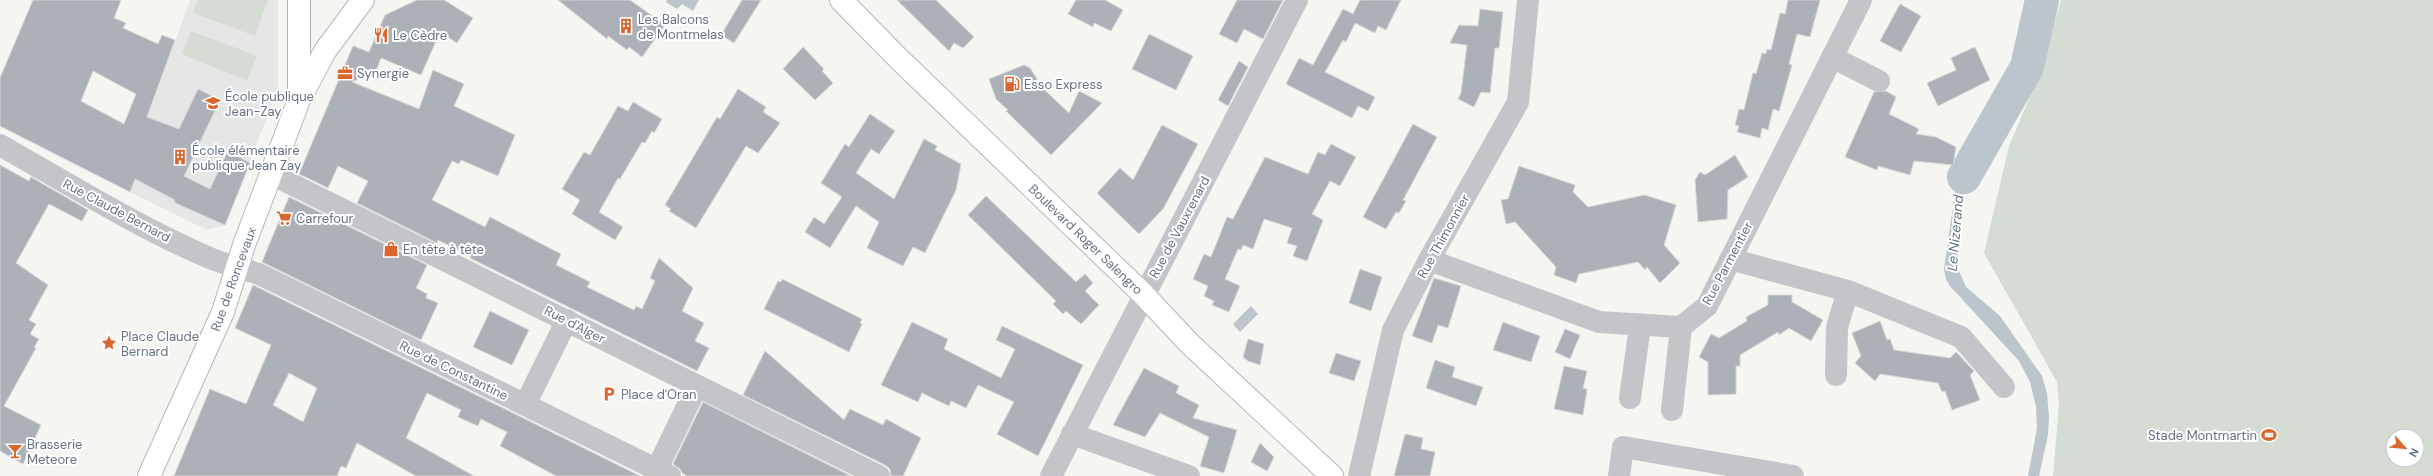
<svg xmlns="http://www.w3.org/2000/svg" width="2433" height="476" viewBox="0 0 2433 476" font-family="'DM Sans',sans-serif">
<rect width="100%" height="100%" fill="#f5f5f1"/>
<path fill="#e5e6e5" d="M190 0H278V89L225 225 207 230 122 188Z"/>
<path fill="#d5dcd3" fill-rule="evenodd" d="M198 0H268L255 36 193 13Z
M2061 0H2433V476H2053L2059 404 2057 382 1984 253 2009 146 2037 80ZM2393 436H2417V460H2393Z
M191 31 257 56 247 81 182 54Z"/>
<path fill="#bcc5cb" d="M667 0H699L693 11 682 4 677 9 666 2Z
M2039 0H2053L2027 90 2001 132 1986 123 2021 66Z
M1980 133 1995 142 1967 182 1962 200 1957 250 1958 269 1966 287 2000 316 2042 376 2047 393 2049 417 2048 435 2039 476H2028L2037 428 2036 406 2030 382 2019 361 1950 286 1946 279 1944 269 1956 186Z
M1251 306 1258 314 1240 332 1233 324Z"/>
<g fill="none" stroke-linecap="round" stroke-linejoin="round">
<path stroke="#bcc5cb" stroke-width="34" d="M1964 177 2027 67 2042 0"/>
</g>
<path fill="#abb1b7" stroke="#d6d6d4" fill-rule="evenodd" d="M33 0H121L114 18 126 23 123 28 158 44 162 35 175 40 147 117 179 129 198 89 220 100 184 176 210 189 228 151 250 163 225 225 182 206 174 202 175 200 135 179 130 192 0 126V78ZM93 71 136 94 124 124 81 101Z
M417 0H444L473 18 457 43 440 32 421 75 381 58 376 71 352 82 419 109 433 70 464 84 454 106 515 135 498 176 461 160 459 164 452 161 432 200 485 227 490 217 561 254 556 265 590 282 587 287 634 310 636 306 642 309 655 281 650 278 659 258 693 288 682 311 704 323 695 341 709 348 697 371 470 258 471 256 438 240 437 243 357 203 368 181 338 166 328 188 299 174 353 46 369 52 385 15Z
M558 0H630L665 25 642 57 629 47 627 50 608 36 607 39Z
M742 0H761L734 43 721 35Z
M897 0H936L974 37 963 48 954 43 949 51Z
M1076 0H1105L1123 10 1111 31 1094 23 1093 27 1068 14Z
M1237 0H1283L1263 39 1244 29 1237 43 1219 34Z
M1360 0H1401L1386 30 1378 26 1375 33 1355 23 1346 42 1343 40 1325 72 1375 97 1368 111 1358 106 1352 118 1286 84 1299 58 1313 65 1343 9 1353 14Z
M1788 0H1820L1810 37 1797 34 1789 64 1792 65 1779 111 1773 109 1768 130 1762 128 1760 138 1737 132 1739 126 1735 125 1739 109 1744 110 1753 73 1756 74 1762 53 1766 54 1767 49 1771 50 1780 13 1785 14Z
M1900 4 1921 16 1901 52 1880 41Z
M1480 9 1503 12 1499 48H1495L1490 93 1481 92 1474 107 1458 99 1461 93 1467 45 1450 43 1459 25 1478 26Z
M1149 34 1193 56 1176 90 1132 69Z
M803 47 824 69 822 71 833 83 815 100 783 69Z
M1975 47 1990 80 1938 106 1927 83 1956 70 1951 58Z
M1239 61 1248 67 1228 106 1218 100Z
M1024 65 1030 68 1037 79 1036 82 1069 113 1079 91 1102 103 1051 155 1006 111 1008 110 996 99 989 79Z
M738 89 766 107 763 112 780 123 758 153 746 146 696 228 669 211 671 209 665 205 717 117 720 119Z
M1886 91 1896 97 1889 114 1919 129 1916 134 1936 137 1956 147 1953 165 1914 161 1910 175 1878 166 1877 170 1845 157 1874 92Z
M633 102 662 119 654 133 652 131 645 143 642 142 620 179 618 178 599 212 623 227 615 240 572 214 580 200 562 189 584 152 590 155 618 106 628 111Z
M870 114 895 131 879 154 871 149 856 173 894 199 924 139 937 146 935 150 961 164 956 190 925 253 913 247 903 266 867 248 879 222 856 206 830 248 805 232 814 217 824 224 842 197 821 183 845 144 849 147Z
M1413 124 1437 137 1403 200 1406 201 1399 213 1396 212 1386 229 1363 217Z
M1162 125 1198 144 1163 209 1139 234 1097 193 1120 168 1133 180Z
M1331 144 1356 157 1340 186 1330 181 1312 214 1323 220 1307 261 1293 256 1297 246 1287 243 1292 228 1264 219 1253 249 1243 245 1241 250 1238 249 1225 279 1240 286 1229 312 1212 305 1214 301 1204 296 1208 286 1193 279 1204 254 1211 257 1227 217 1233 219 1265 157 1308 174 1318 152 1325 155Z
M1735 155 1748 177 1728 190 1727 219 1698 222 1695 180 1700 172 1705 175Z
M0 165 29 181 31 177 88 210 82 221 49 204 16 263 48 285 29 320 36 324 30 334 39 339 34 347 36 348 4 406 41 425 23 464 0 451Z
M1519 166 1575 185 1573 192 1588 207 1645 195 1676 205 1664 245 1680 263 1660 283 1647 267 1645 270 1638 262 1579 274 1576 283 1554 275 1556 267 1515 222 1506 224 1501 200 1508 199Z
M986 196 1076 282 1085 274 1093 283 1085 291 1099 305 1081 324 1066 311 1063 314 1053 304 1056 301 968 215Z
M289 197 427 265 416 288 427 294 426 298 438 303 421 340 262 262Z
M1360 269 1382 277 1371 311 1349 303Z
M1434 278 1461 286 1448 328 1438 325 1432 343 1412 336Z
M782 279 862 319 860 323 862 324 849 352 764 309 778 281 781 282Z
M253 285 513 413 640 476H556L500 446 507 432 481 419 478 426 458 417 461 410 427 393 406 438 474 476H416L357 443 346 468 341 466 337 476H174L210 389 246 404 271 345 235 328ZM289 373 317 388 303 422 273 405Z
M1768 295H1792V302L1823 320 1811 341 1789 328 1779 335 1778 332 1740 355V366H1736V394L1708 395V362L1699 357 1711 334 1719 338 1747 321 1746 317 1768 305Z
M490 311 529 330 512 365 473 347Z
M1880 321 1887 340 1890 339 1894 350 1950 358 1956 352 1974 371 1970 375 1980 400 1952 410 1945 391 1942 392 1938 383 1880 374 1875 381 1855 363 1861 356 1852 333Z
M912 322 948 339 944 349 1001 378 1015 349 996 340 1002 326 1083 365 1038 456 997 434 1014 402 978 385 966 408 951 401 949 406 922 393 918 402 881 385Z
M1503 322 1540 336 1531 362 1493 350Z
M1565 329 1580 335 1570 359 1555 352Z
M1248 339 1264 344 1260 365 1248 361 1243 357Z
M765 351 844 420 850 409 883 425 886 419 921 438 903 476H891L890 469 885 465 743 395Z
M1336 353 1361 361 1354 381 1329 373Z
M1435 360 1455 367 1452 377 1483 387 1476 406 1426 388Z
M1564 366 1587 371 1583 388 1587 389 1583 415 1554 409Z
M1144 368 1179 386 1176 393 1199 405 1193 418 1237 430 1224 473 1200 466 1209 437 1160 413 1145 437 1113 425Z
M703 402 851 476H687L682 473 680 469 673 464Z
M1405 434 1423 438 1421 449 1435 452 1430 476H1394Z
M1260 443 1274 457 1267 471 1251 462Z"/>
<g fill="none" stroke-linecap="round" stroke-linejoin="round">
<g stroke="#b3b7bb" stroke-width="24">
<path id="major" d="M299 0V97
M841 0 898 58 1143 294 1190 344 1332 476
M149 476 223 312 244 245 299 100 325 51 363 0"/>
</g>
<path stroke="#c3c5c9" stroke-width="22" d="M1832 57 1879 81
M0 145C69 184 139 228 212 259 227 265 244 269 259 274L670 476
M271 174 879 476
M1730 259 1848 291 1961 337 2004 387
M1429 260 1599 322 1681 327 1707 306 1861 0
M1836 375 1837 327 1848 291
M1630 398 1640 326
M525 405 567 320
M1672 410 1681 327
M1072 434 1189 476
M657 469 697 386
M1051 476 1297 0
M1359 476 1393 330 1429 260 1518 102 1528 0
M1619 476 1623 447 1793 476"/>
<use href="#major" stroke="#fff" stroke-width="22"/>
</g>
<defs>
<g id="building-bare" transform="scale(1.2)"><path d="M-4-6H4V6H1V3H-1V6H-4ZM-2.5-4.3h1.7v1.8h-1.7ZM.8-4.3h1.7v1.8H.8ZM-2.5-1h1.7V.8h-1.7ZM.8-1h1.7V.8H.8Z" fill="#d9662d" stroke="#fff" stroke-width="2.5" paint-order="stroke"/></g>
<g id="restaurant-bare" transform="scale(1.2)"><path d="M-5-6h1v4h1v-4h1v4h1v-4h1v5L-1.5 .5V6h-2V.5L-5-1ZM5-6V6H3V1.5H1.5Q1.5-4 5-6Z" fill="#d9662d" stroke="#fff" stroke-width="2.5" paint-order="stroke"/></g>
<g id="office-bare" transform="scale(1.2)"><path d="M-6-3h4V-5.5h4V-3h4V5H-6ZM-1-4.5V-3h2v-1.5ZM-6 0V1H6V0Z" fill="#d9662d" stroke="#fff" stroke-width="2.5" paint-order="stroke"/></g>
<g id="fuel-bare" transform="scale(1.2)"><path d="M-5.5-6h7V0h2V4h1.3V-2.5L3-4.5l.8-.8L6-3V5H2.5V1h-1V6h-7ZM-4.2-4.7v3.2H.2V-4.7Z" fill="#d9662d" stroke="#fff" stroke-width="2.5" paint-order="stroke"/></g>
<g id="school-bare" transform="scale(1.2)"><path d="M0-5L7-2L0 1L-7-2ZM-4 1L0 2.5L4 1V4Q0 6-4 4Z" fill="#d9662d" stroke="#fff" stroke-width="2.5" paint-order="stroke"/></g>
<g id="supermarket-bare" transform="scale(1.2)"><path d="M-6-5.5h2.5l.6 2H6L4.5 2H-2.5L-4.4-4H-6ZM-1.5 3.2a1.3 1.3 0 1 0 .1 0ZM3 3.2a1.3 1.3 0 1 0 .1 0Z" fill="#d9662d" stroke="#fff" stroke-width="2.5" paint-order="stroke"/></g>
<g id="shop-bare" transform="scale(1.2)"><path d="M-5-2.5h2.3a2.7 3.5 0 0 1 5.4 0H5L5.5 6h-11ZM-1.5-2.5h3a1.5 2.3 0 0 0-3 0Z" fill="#d9662d" stroke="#fff" stroke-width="2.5" paint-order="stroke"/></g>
<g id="sight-bare" transform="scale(1.2)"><path d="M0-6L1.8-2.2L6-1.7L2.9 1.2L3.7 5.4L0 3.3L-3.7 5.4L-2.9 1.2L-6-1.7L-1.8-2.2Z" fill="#d9662d" stroke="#fff" stroke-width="2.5" paint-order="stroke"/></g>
<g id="parking-bare" transform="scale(1.2)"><path d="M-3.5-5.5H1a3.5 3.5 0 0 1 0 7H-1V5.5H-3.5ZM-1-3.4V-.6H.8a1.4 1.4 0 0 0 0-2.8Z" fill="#d9662d" stroke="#fff" stroke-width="2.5" paint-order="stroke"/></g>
<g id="stadium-bare" transform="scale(1.2)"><path d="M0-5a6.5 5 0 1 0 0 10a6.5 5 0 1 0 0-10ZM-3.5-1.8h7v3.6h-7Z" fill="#d9662d" stroke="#fff" stroke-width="2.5" paint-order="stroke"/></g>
<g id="bar-bare" transform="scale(1.2)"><path d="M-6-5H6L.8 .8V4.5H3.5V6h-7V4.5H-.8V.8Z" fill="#d9662d" stroke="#fff" stroke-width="2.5" paint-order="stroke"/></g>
</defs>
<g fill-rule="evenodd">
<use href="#building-bare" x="626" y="26"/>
<use href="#restaurant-bare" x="381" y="35"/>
<use href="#office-bare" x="345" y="73"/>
<use href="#fuel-bare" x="1012" y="84"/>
<use href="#school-bare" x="213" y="103"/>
<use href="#building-bare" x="180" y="157"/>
<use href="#supermarket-bare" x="284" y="218"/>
<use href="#shop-bare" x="391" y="249"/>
<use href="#sight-bare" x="109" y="343"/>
<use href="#parking-bare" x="609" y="394"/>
<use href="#stadium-bare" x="2269" y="435"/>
<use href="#bar-bare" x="15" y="451"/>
</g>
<g text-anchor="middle" stroke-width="4" stroke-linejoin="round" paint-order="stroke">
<g font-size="13" fill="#657281" stroke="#fff" text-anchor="start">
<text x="638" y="24">Les Balcons<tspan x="638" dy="15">de Montmelas</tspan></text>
<text x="393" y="40">Le Cèdre</text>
<text x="357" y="78">Synergie</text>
<text x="1024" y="89">Esso Express</text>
<text x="225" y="101">École publique<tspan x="225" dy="15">Jean-Zay</tspan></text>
<text x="192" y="155">École élémentaire<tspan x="192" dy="15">publique Jean Zay</tspan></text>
<text x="296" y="223">Carrefour</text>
<text x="403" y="254">En tête à tête</text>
<text x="121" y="341">Place Claude<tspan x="121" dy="15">Bernard</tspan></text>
<text x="621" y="399">Place d'Oran</text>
<text x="2257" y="440" text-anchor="end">Stade Montmartin</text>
<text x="27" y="449">Brasserie<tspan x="27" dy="15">Meteore</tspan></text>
</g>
<g font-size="13" fill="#657281" stroke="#fff">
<text transform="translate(117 210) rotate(28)" y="5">Rue Claude Bernard</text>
<text transform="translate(1179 227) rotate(-62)" y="5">Rue de Vauxrenard</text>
<text transform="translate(1443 236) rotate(-61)" y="5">Rue Thimonnier</text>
<text transform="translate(1086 239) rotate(44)" y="5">Boulevard Roger Salengro</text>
<text transform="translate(1727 263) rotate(-62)" y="5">Rue Parmentier</text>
<text transform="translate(233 279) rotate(-70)" y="5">Rue de Roncevaux</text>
<text transform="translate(575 324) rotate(27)" y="5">Rue d'Alger</text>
<text transform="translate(454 370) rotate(26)" y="5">Rue de Constantine</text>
</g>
<g font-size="14" font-style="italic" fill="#61737e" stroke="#fff">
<text transform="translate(1955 233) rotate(-85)" y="5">Le Nizerand</text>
</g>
</g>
<g transform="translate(2405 448) rotate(117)"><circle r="19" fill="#ffffff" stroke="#c1c7cd"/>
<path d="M0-3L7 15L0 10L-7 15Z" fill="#d9662d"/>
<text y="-6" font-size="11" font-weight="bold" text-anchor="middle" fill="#657281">N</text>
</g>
</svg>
